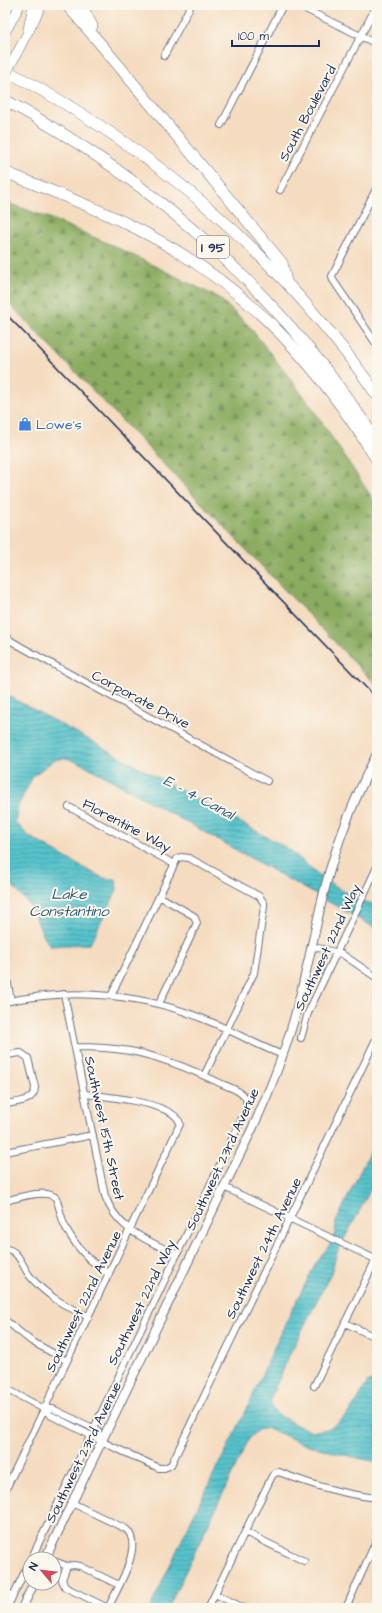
<svg xmlns="http://www.w3.org/2000/svg" width="382" height="1613" viewBox="0 0 382 1613" font-family="'Architects Daughter',sans-serif">
<defs>
<pattern id="forest-firs" width="22" height="20" patternUnits="userSpaceOnUse"><rect width="22" height="20" fill="#8bac61"/><path d="M5 1l3.5 6h-7zM16 11l3.5 6h-7z" fill="#718c53"/></pattern>
<pattern id="water-rules" width="6" height="5" patternUnits="userSpaceOnUse"><rect width="6" height="5" fill="#56c3cb"/><path d="M0 2.5h6" fill="none" stroke="#469fa8"/></pattern>
</defs>
<rect width="100%" height="100%" fill="#fbf7ec"/>
<filter id="ink" filterUnits="userSpaceOnUse"><feTurbulence type="fractalNoise" baseFrequency=".025" numOctaves="2"/><feDisplacementMap in="SourceGraphic" scale="8" xChannelSelector="R" yChannelSelector="G"/><feConvolveMatrix kernelMatrix="1 2 1 2 8 2 1 2 1" color-interpolation-filters="sRGB"/></filter>
<filter id="wash" filterUnits="userSpaceOnUse"><feTurbulence type="fractalNoise" baseFrequency=".012" numOctaves="4" result="noise"/><feDisplacementMap in="SourceGraphic" scale="16" xChannelSelector="R" yChannelSelector="G"/><feGaussianBlur stdDeviation="0.9" result="paint"/><feColorMatrix in="noise" values="0 0 0 0 0 0 0 0 0 0 0 0 0 0 0 0 0 1.4 0 .05"/><feComposite in="paint" operator="in"/></filter>
<g filter="url(#wash)">
<rect width="100%" height="100%" fill="#f5dcc0"/>
<path fill="url(#forest-firs)" stroke="#536e60" d="M5 202 47 217 114 246 165 271 219 298 249 326 309 403 377 505V686L5 299Z"/>
<path fill="url(#water-rules)" stroke="#387994" d="M5 694 289 849 319 876 358 900 377 905V929L83 764 66 758 54 760 33 776 19 804 15 822 30 837 80 866 103 878 116 879 117 890 90 944 50 946 43 935 31 907 5 877Z
M377 1136V1176L358 1214 338 1250 331 1273 290 1354 271 1397C269 1408 274 1413 284 1418 291 1422 301 1428 309 1430 330 1434 345 1419 355 1404 360 1397 363 1389 368 1382L377 1380V1462L340 1454 301 1443 266 1427 258 1430 250 1437 168 1608H150L193 1516 246 1411 280 1334 315 1265 329 1246 335 1233 336 1222Z"/>
</g>
<g filter="url(#ink)">
<g fill="none" stroke-linecap="round" stroke-linejoin="round">
<g stroke="#676c80" stroke-width="8">
<path id="minor" d="M297 5 377 44
M164 56 191 5
M221 125 283 5
M377 187 332 276 333 280 377 345
M280 190 377 5
M5 637 18 645 83 681 267 781
M69 807 174 864
M159 896 194 916 197 923 159 1004
M311 946 342 954 377 978
M5 967 11 1001
M64 994 105 1196C118 1231 146 1239 177 1255
M111 996 177 859 181 857 189 858 259 896 264 903V907L254 973 204 1076
M5 1002C74 987 147 994 211 1022 235 1032 258 1046 283 1055
M301 1038 308 1013 377 867
M75 1047C94 1047 112 1048 130 1051 163 1057 193 1070 222 1084 229 1087 239 1090 244 1096 248 1100 247 1105 246 1110L94 1428
M5 1055 21 1053 28 1058 35 1087C35 1102 16 1102 5 1104
M5 1152 93 1135
M224 1187 377 1260
M5 1201C17 1198 47 1188 56 1198 59 1206 61 1216 64 1224 74 1245 90 1262 109 1274
M5 1249C18 1249 22 1265 29 1275 45 1295 65 1306 89 1317
M5 1320 31 1341 67 1361
M345 1323 377 1338
M314 1386 377 1257
M5 1388 44 1409 50 1415 102 1441 109 1445 159 1468H164L171 1465 377 1037
M44 1409H53L97 1430 102 1441
M5 1491 180 1124C177 1103 103 1096 85 1094
M245 1532 304 1561
M31 1559 91 1435
M54 1561 67 1566 74 1565 80 1566 119 1585
M67 1566 62 1580 65 1587 108 1608C116 1591 145 1545 126 1529L72 1503
M54 1573 62 1577
M5 1592 13 1596
M215 1594 244 1608
M7 1608 30 1561
M208 1608 272 1476 275 1473 279 1472C311 1485 342 1494 377 1498
M346 1608 377 1539"/>
</g>
<g stroke="#676c80" stroke-width="10">
<path id="tertiary" d="M45 1559 254 1125C269 1092 282 1060 292 1026 306 979 314 931 326 884 338 839 356 795 377 754
M22 1608 34 1583"/>
</g>
<g stroke="#676c80" stroke-width="10">
<path id="secondary" d="M5 33 20 5
M17 53 42 5"/>
</g>
<g stroke="#676c80" stroke-width="12">
<path id="motorway" d="M67 5 109 54 282 263 286 282
M81 5 92 26
M29 29 34 5
M5 70C153 147 282 258 377 395
M5 100C156 182 284 297 377 442
M5 172C53 192 103 210 149 235 250 289 318 364 377 460"/>
</g>
<use href="#minor" stroke="#fff" stroke-width="6"/>
<use href="#tertiary" stroke="#fff" stroke-width="8"/>
<use href="#secondary" stroke="#fff" stroke-width="9"/>
<use href="#motorway" stroke="#fff" stroke-width="11"/>
<path stroke="#1b2f5e" stroke-width="1.5" d="M5 313 377 699"/>
<g stroke="#676c80" stroke-width="10" stroke-linecap="butt">
<path id="secondary-bridge" d="M5 76 17 53"/>
</g>
<use href="#secondary-bridge" stroke="#fff" stroke-width="9"/>
</g>
</g>
<defs>
<g id="shop-bare" transform="scale(1.08)"><path d="M-5-2.5h2.3a2.7 3.5 0 0 1 5.4 0H5L5.5 6h-11ZM-1.5-2.5h3a1.5 2.3 0 0 0-3 0Z" fill="#3f7fe0" stroke="#fbf7ec" stroke-width="2.5" paint-order="stroke"/></g>
</defs>
<g fill-rule="evenodd">
<use href="#shop-bare" x="25" y="424"/>
</g>
<g text-anchor="middle" stroke-width="4" stroke-linejoin="round" paint-order="stroke">
<rect fill="#fbf7ec" stroke="#5e6b89" stroke-width="1" x="197" y="236" width="32" height="22" rx="3"/>
<g font-size="13" font-weight="bold" fill="#1b2f5e">
<text x="213" y="252">I 95</text>
</g>
<g font-size="14" fill="#1b2f5e" stroke="#fbf7ec">
<text transform="translate(307 113) rotate(-62)" y="5">South Boulevard</text>
<text transform="translate(141 699) rotate(28)" y="5">Corporate Drive</text>
<text transform="translate(127 825) rotate(28)" y="5">Florentine Way</text>
<text transform="translate(327 947) rotate(-65)" y="5">Southwest 22nd Way</text>
<text transform="translate(105 1128) rotate(78)" y="5">Southwest 15th Street</text>
<text transform="translate(222 1159) rotate(-65)" y="5">Southwest 23rd Avenue</text>
<text transform="translate(263 1248) rotate(-64)" y="5">Southwest 24th Avenue</text>
<text transform="translate(83 1301) rotate(-64)" y="5">Southwest 22nd Avenue</text>
<text transform="translate(141 1302) rotate(-64)" y="5">Southwest 22nd Way</text>
<text transform="translate(83 1452) rotate(-64)" y="5">Southwest 23rd Avenue</text>
</g>
<g font-size="14" fill="#366cbe" stroke="#fbf7ec" text-anchor="start">
<text x="36" y="429">Lowe's</text>
</g>
<g font-size="15" font-style="italic" fill="#2d5b7f" stroke="#fbf7ec">
<text transform="translate(199 797) rotate(28)" y="5">E - 4 Canal</text>
<text x="69" y="899">Lake<tspan x="69" dy="17">Constantino</tspan></text>
</g>
</g>
<rect width="382" height="1613" fill="none" stroke="#fbf7ec" stroke-width="20"/>
<g transform="translate(42 1571) rotate(298)"><circle r="19" fill="#fbf7ec" stroke="#a1a7b3"/>
<path d="M0-3L7 15L0 10L-7 15Z" fill="#d1495b"/>
<text y="-6" font-size="11" font-weight="bold" text-anchor="middle" fill="#1b2f5e">N</text>
</g>
<path d="M232 40v6h87v-6" fill="none" stroke="#1b2f5e" stroke-width="2"/>
<text x="238" y="40" font-size="12" fill="#1b2f5e" stroke="#fbf7ec" stroke-width="3" paint-order="stroke">100 m</text>
</svg>
